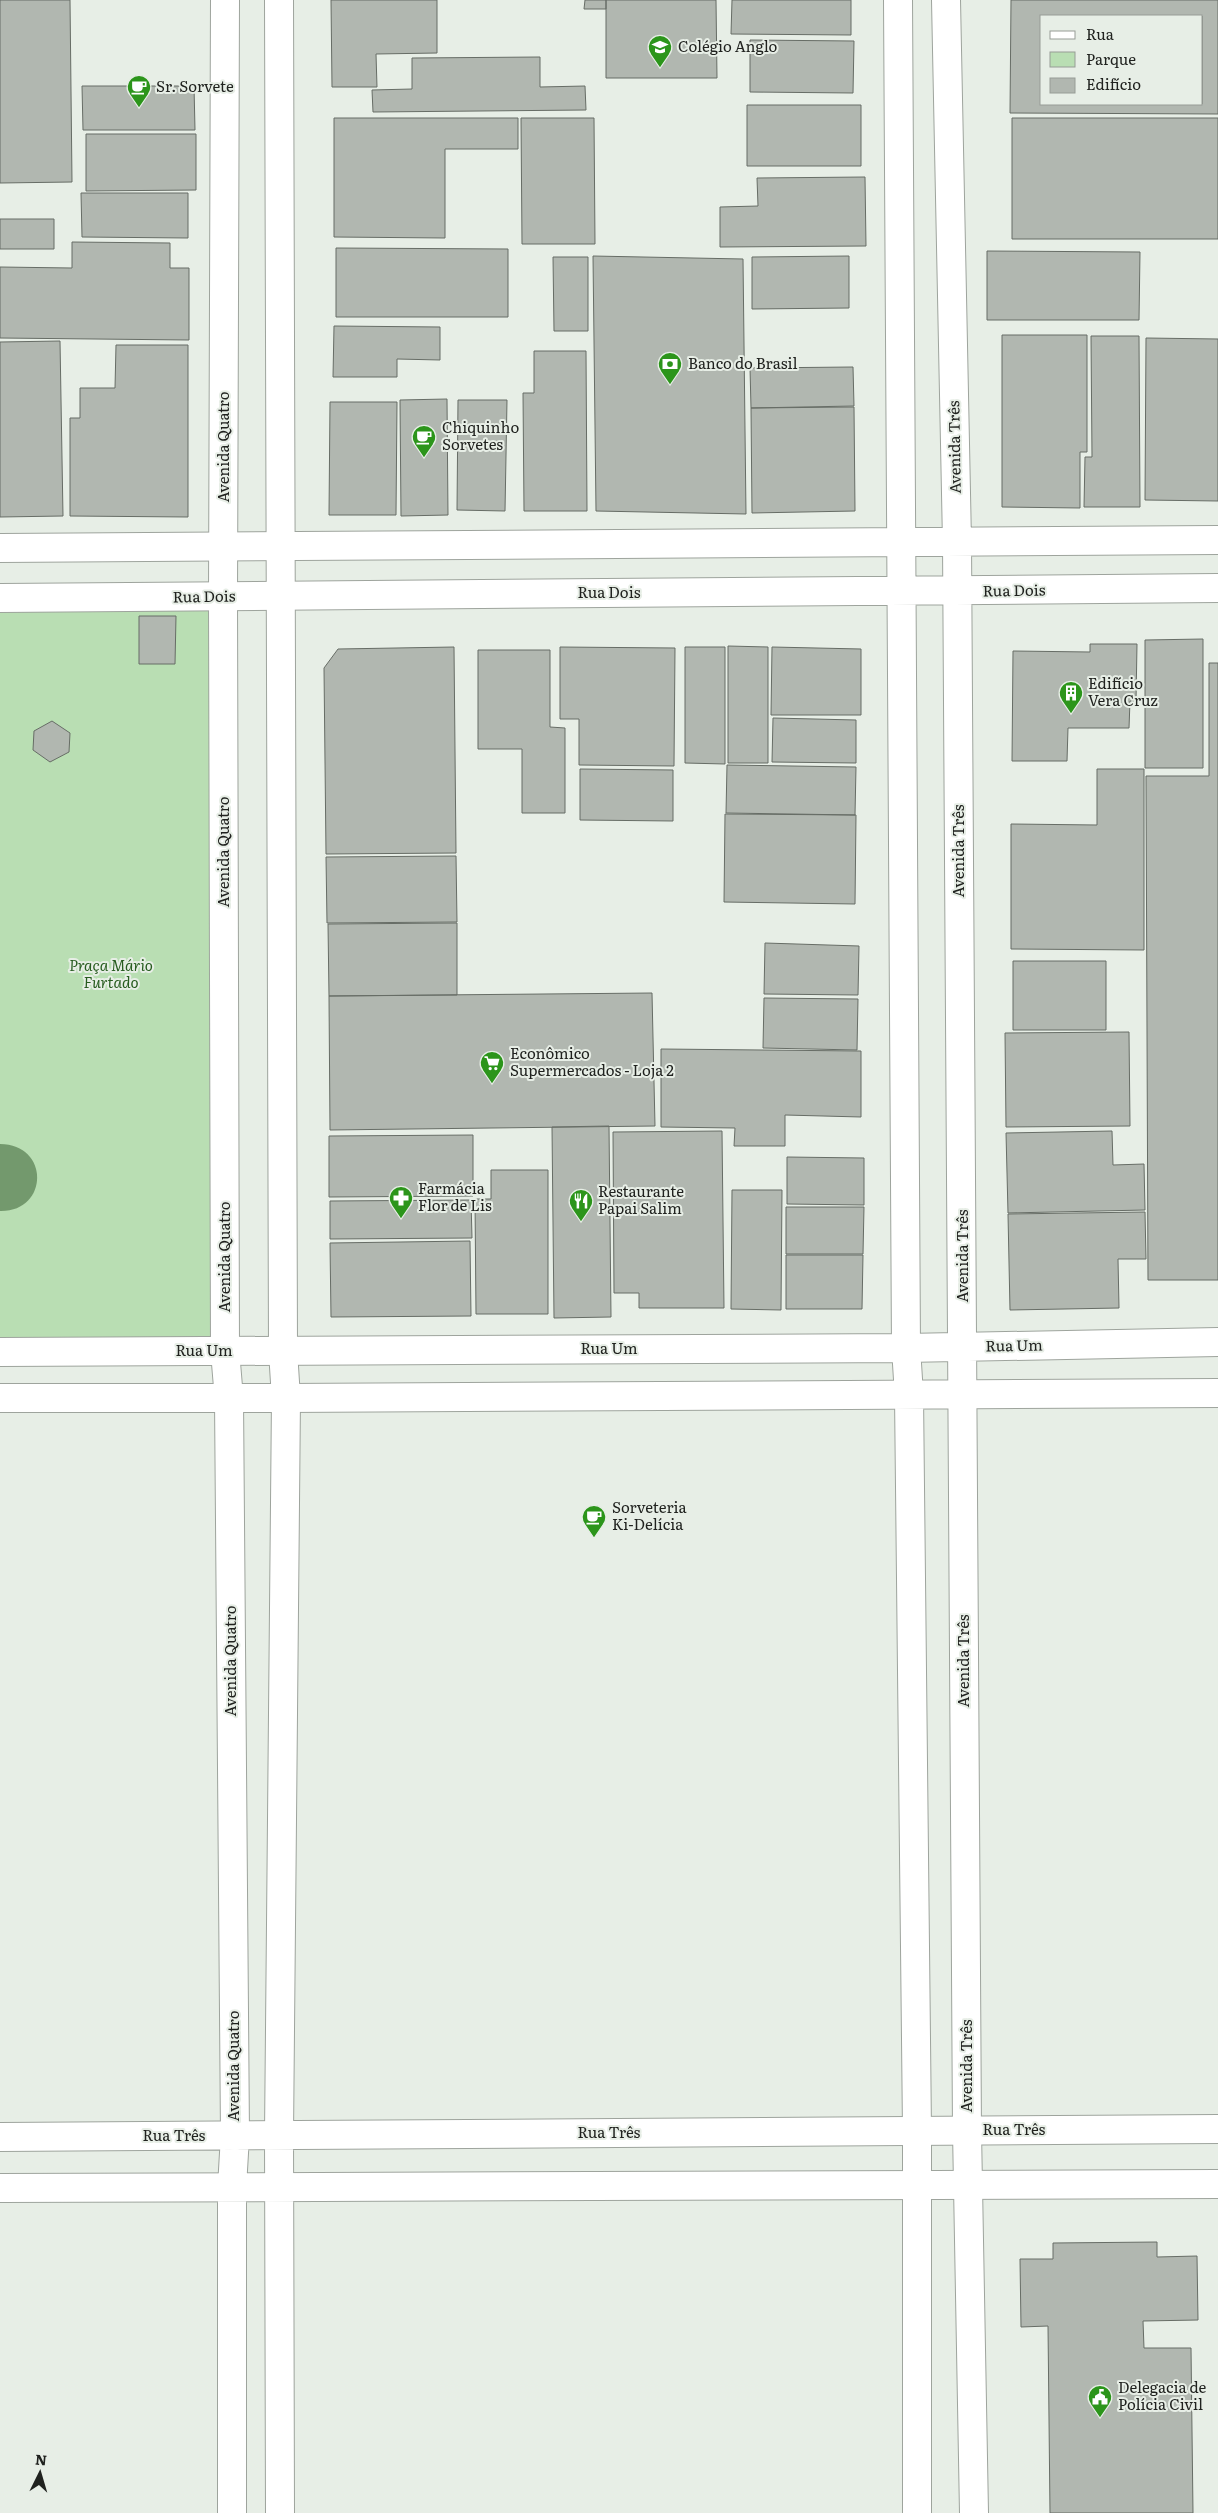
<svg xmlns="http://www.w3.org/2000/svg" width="1218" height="2513" viewBox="0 0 1218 2513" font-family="Literata,serif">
<rect width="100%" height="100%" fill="#e7eee6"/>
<path fill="#b9deb3" d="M0 599H222L224 1350 0 1351Z"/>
<path fill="#73996d" d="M0 1144C50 1144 49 1212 0 1211Z"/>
<path fill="#b1b7b0" stroke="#676d66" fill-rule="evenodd" d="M0 0H70L72 182 0 183Z
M331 0H437V53L376 54 377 87H332Z
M585 0H606V9H584Z
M606 0H716L717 78H606Z
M732 0H851V35L731 34Z
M1011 0H1218V114L1010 113ZM1042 16H1202V104H1042Z
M750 40 854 41 853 93 750 92Z
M540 57V87L585 86 586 110 373 112 372 90 412 89V58Z
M82 86H194L195 130H83Z
M747 105H861V166H747Z
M334 118H518V149H445V238L334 237Z
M521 118H594L595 244H522Z
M1012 118H1218V239H1012Z
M86 134H196V190L86 191Z
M865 177 866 246 720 247V207L758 206 757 178Z
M81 193H188V238L82 237Z
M0 219H54V249H0Z
M72 242 170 243V268H189V340L0 338V267L72 268Z
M336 248 508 249V317H336Z
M987 251 1140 252 1139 320H987Z
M593 256 743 259 746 514 596 511Z
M849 256V308L752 309V257Z
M553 257H588V331H554Z
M334 326 440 327V360L397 359V377H333Z
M1002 335H1087V452H1080V508L1002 507Z
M1091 336H1139L1140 507H1084L1085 457H1092Z
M1146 338 1218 339V501L1145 500Z
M60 341 63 516 0 517V342Z
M116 345H188V517L70 516V418H80V388H115Z
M534 351H586L587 511H524L523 393H534Z
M853 367 854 406 751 408 750 368Z
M447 399 448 515 401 516 400 400Z
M458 400H507L505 511 457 510Z
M330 402H397L396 515H329Z
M854 407 855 511 752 513 751 408Z
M139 616H176L175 664H139Z
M1203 639V768H1145V640Z
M1090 644H1137L1136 701H1130L1129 728H1068L1067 761H1012L1013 651 1090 652Z
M728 646 768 647V763H728Z
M454 647 456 853 326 854 324 668 338 649Z
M560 647 675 648 674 766 579 765V719H560Z
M685 647H725V764L685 763Z
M772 647 861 649V715H771Z
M478 650H550V727L565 728V813H522V749H478Z
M1209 663H1218V1280H1148L1146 776H1209Z
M773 718 856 720V763L772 762Z
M52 721 70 733 69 752 50 762 33 750 34 731Z
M727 765 856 767 855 815 726 813Z
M580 769 673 770V821L580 820Z
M1097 769H1144V950L1011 949V824L1097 825Z
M725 814 856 815 855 904 724 902Z
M456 856 457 922 327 923 326 857Z
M457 923V995L329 996 328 924Z
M765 943 859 946 858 995 764 994Z
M1013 961H1106V1030H1013Z
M652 993 655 1126 330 1130 329 996Z
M764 998 858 999 857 1050 763 1048Z
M1129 1032 1130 1126 1006 1127 1005 1033Z
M661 1049 861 1051V1117L785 1115V1146H734L735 1128 661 1127Z
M609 1126 611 1317 554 1318 552 1127Z
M722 1131 724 1308H639V1293H614L613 1132Z
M1112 1131 1113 1165 1144 1164 1145 1210 1008 1213 1006 1133Z
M473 1135V1196L329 1197V1136Z
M787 1157 864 1158V1205L787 1204Z
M491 1170H548V1314H476L475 1199H491Z
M732 1190H782L781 1310 731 1309Z
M471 1200 472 1238 330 1239V1201Z
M786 1207H864L863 1254H786Z
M1145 1212 1146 1259H1118L1119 1308 1010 1310 1008 1214Z
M470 1241 471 1316 331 1317 330 1243Z
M786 1255H863L862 1309H786Z
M1157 2242V2257L1197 2256 1198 2320 1143 2321 1144 2348H1191L1193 2513H1050L1048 2326 1021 2327 1020 2259H1053V2243Z"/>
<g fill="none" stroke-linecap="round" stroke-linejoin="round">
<g stroke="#9ea49d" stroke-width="30">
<path id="minor" d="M898 0 906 1348 909 1395 917 2131V2513
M946 0 957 542 967 2131 974 2513
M0 548 1218 540
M0 598 1218 588
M0 1352 906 1348 1218 1342
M0 1398H286L1218 1393"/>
</g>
<g stroke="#9ea49d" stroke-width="30">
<path id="tertiary" d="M225 0 223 598 225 1351 229 1399 235 2136
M279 2135 286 1398 283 1351 279 0"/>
</g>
<g stroke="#9ea49d" stroke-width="30">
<path id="secondary" d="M279 2135 280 2513
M0 2137 1218 2129
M0 2188 1218 2184
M232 2513V2187L235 2136"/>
</g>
<use href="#minor" stroke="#fff" stroke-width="28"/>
<use href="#tertiary" stroke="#fff" stroke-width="28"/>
<use href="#secondary" stroke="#fff" stroke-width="28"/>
</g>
<defs>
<g id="school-pin" transform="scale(1.25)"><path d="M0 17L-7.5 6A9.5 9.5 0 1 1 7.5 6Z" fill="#2c951b" stroke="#e7eee6"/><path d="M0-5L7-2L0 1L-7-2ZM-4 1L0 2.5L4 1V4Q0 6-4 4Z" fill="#fff"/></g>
<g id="cafe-pin" transform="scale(1.25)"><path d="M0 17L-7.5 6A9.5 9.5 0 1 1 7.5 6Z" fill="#2c951b" stroke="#e7eee6"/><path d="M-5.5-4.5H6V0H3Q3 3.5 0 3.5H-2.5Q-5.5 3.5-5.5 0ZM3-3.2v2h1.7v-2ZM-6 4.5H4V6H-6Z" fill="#fff"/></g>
<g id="bank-pin" transform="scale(1.25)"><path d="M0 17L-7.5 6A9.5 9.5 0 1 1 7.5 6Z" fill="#2c951b" stroke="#e7eee6"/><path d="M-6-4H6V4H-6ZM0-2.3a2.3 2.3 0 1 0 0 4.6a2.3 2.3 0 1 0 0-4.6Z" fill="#fff"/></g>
<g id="building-pin" transform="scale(1.25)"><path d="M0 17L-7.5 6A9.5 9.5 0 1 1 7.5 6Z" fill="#2c951b" stroke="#e7eee6"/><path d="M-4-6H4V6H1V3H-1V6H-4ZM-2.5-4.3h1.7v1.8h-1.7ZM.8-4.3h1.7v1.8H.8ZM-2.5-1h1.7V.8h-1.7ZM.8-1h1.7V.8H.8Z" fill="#fff"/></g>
<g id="supermarket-pin" transform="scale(1.25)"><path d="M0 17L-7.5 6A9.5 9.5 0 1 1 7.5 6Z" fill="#2c951b" stroke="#e7eee6"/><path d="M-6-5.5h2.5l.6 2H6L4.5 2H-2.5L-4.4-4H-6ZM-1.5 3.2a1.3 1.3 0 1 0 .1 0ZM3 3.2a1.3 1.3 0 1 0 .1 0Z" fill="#fff"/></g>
<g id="pharmacy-pin" transform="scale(1.25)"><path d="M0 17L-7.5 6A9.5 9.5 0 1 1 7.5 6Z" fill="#2c951b" stroke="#e7eee6"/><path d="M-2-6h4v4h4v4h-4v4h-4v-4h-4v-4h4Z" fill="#fff"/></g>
<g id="restaurant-pin" transform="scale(1.25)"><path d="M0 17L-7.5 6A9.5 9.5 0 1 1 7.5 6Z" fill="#2c951b" stroke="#e7eee6"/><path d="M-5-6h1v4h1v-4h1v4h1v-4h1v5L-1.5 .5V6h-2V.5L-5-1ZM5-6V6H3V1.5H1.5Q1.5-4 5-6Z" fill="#fff"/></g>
<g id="civic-pin" transform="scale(1.25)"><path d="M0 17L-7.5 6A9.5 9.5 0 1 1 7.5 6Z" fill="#2c951b" stroke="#e7eee6"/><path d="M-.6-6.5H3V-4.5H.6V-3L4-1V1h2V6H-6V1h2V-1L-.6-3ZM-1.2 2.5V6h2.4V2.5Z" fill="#fff"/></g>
</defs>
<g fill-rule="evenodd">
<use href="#school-pin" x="660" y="47"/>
<use href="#cafe-pin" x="139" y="87"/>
<use href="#bank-pin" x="670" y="364"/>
<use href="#cafe-pin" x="424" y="437"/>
<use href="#building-pin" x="1071" y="693"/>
<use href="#supermarket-pin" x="492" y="1063"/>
<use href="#pharmacy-pin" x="401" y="1198"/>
<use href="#restaurant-pin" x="581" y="1201"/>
<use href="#cafe-pin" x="594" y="1517"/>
<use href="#civic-pin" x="1100" y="2397"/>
</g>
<g text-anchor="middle" stroke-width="4" stroke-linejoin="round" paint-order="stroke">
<g font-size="15" fill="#20221f" stroke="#e7eee6" text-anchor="start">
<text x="678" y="52">Colégio Anglo</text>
<text x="156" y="92">Sr. Sorvete</text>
<text x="688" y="369">Banco do Brasil</text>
<text x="442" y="433">Chiquinho<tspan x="442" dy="17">Sorvetes</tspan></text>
<text x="1088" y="689">Edifício<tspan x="1088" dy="17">Vera Cruz</tspan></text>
<text x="510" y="1059">Econômico<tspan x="510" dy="17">Supermercados - Loja 2</tspan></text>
<text x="418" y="1194">Farmácia<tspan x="418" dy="17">Flor de Lis</tspan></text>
<text x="598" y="1197">Restaurante<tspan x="598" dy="17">Papai Salim</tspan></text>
<text x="612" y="1513">Sorveteria<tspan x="612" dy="17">Ki-Delícia</tspan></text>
<text x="1118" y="2393">Delegacia de<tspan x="1118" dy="17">Polícia Civil</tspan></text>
</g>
<g font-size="15" fill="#20221f" stroke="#e7eee6">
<text transform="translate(224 447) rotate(-90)" y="5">Avenida Quatro</text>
<text transform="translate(955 447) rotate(-91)" y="5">Avenida Três</text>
<text transform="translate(1014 591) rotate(-1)" y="5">Rua Dois</text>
<text x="609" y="598">Rua Dois</text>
<text transform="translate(204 597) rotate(-1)" y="5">Rua Dois</text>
<text transform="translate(959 851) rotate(-90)" y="5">Avenida Três</text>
<text transform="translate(224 852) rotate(-90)" y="5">Avenida Quatro</text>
<text transform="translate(963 1256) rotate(-90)" y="5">Avenida Três</text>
<text transform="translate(225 1257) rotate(-90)" y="5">Avenida Quatro</text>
<text transform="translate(1014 1346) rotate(-1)" y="5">Rua Um</text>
<text x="609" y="1354">Rua Um</text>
<text x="204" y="1356">Rua Um</text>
<text transform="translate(231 1661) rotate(-90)" y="5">Avenida Quatro</text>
<text transform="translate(964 1661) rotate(-90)" y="5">Avenida Três</text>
<text transform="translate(234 2066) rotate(-90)" y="5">Avenida Quatro</text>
<text transform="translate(967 2066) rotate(-90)" y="5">Avenida Três</text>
<text x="1014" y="2135">Rua Três</text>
<text x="609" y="2138">Rua Três</text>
<text x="174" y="2141">Rua Três</text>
</g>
<g font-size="15" font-style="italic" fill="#275c1f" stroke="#e7eee6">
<text x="111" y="971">Praça Mário<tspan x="111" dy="17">Furtado</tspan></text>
</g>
</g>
<rect x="1040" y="15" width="162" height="90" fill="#e7eee6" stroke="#979c96"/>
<rect x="1050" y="31" width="25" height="8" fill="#ffffff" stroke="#979c96"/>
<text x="1086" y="40" font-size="15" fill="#20221f">Rua</text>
<rect x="1050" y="52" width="25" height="15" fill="#b9deb3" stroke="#979c96"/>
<text x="1086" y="65" font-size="15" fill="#20221f">Parque</text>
<rect x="1050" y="78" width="25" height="15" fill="#b1b7b0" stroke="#979c96"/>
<text x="1086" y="90" font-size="15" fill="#20221f">Edifício</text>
<g transform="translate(40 2473) rotate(5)" stroke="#e7eee6" stroke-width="4" paint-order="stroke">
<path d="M0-4L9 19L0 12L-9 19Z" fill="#20221f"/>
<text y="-8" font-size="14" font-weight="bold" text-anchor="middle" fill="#20221f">N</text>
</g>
</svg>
